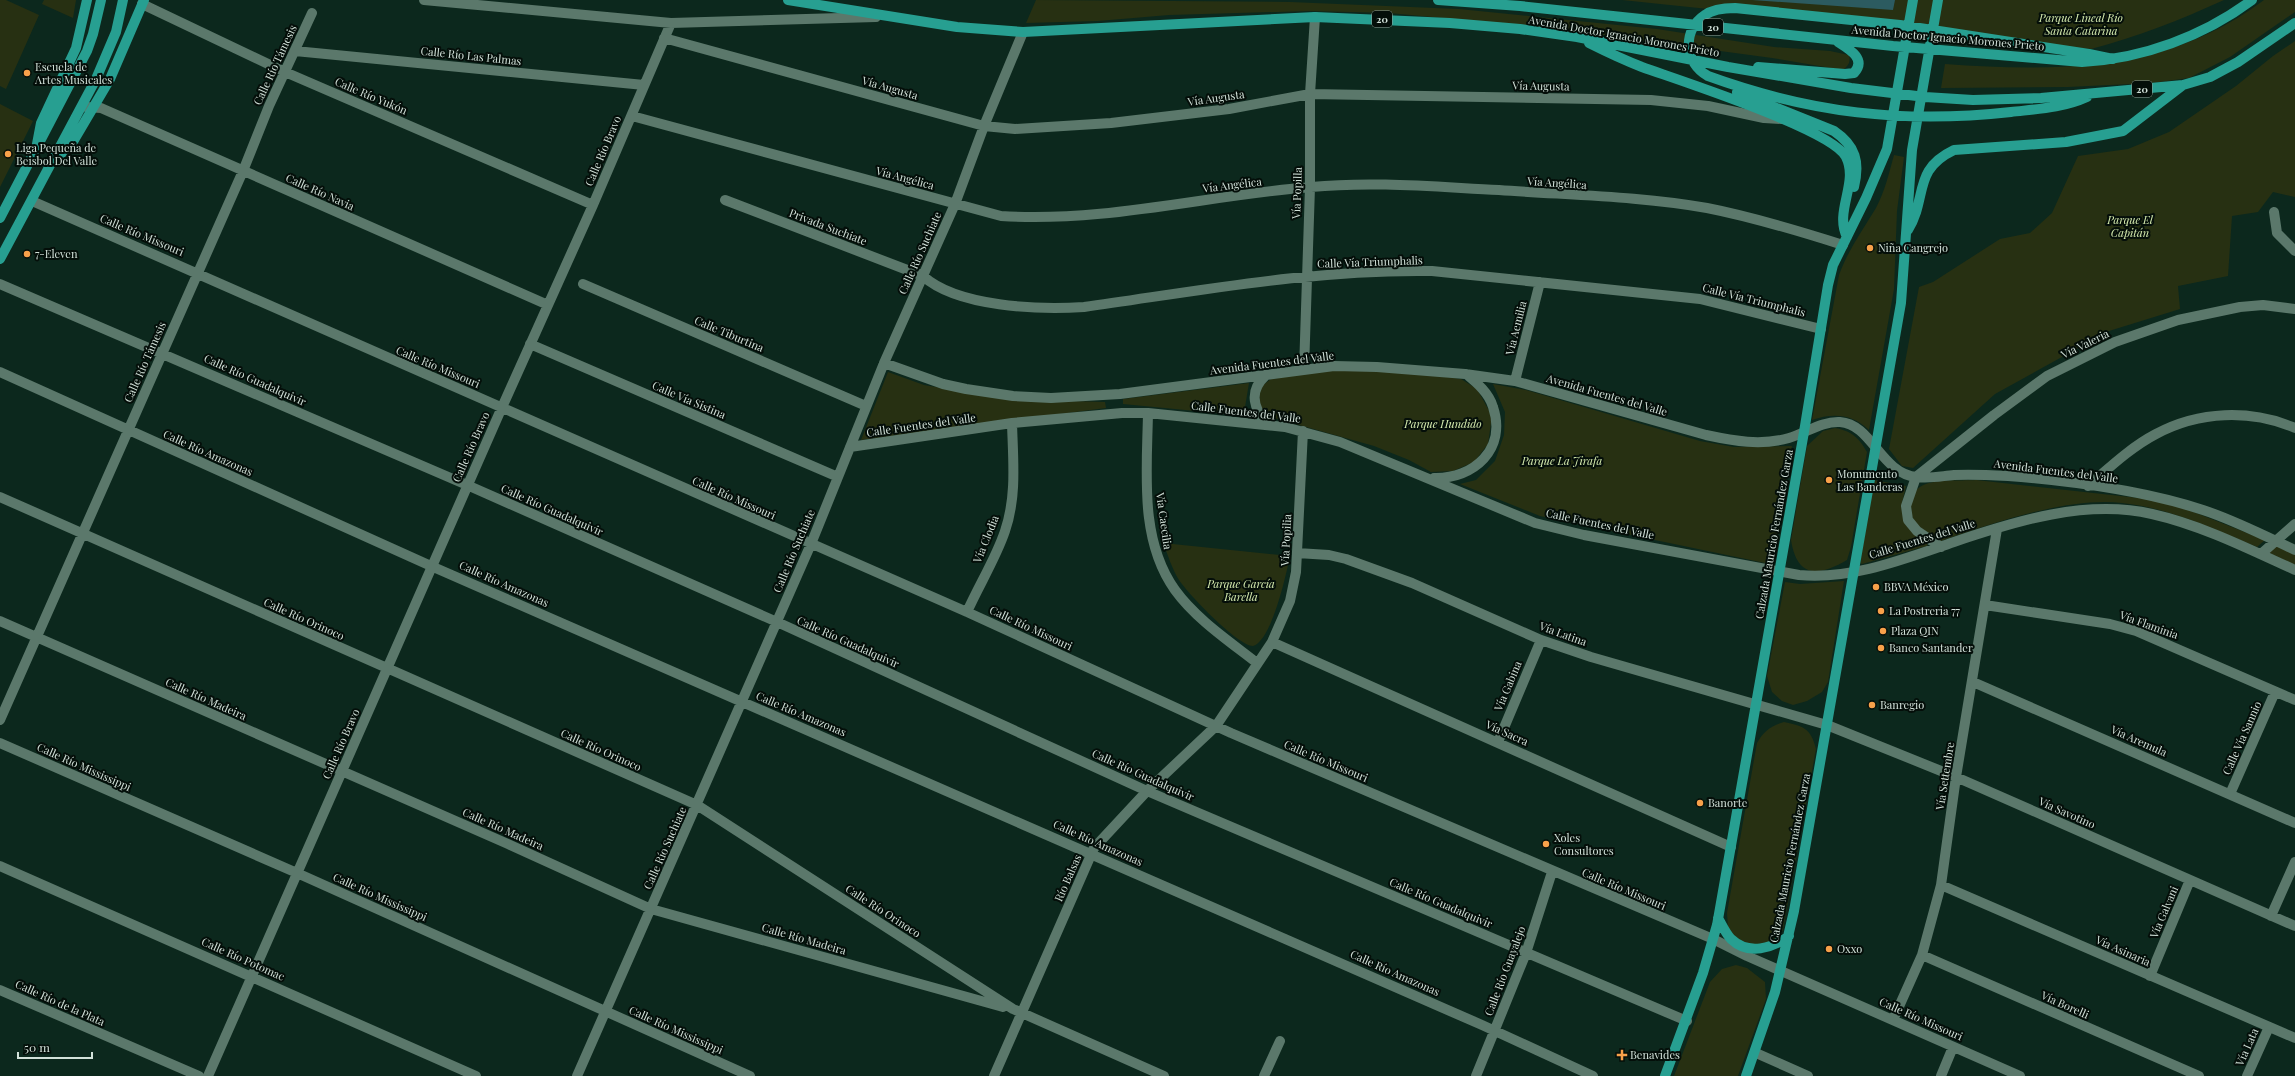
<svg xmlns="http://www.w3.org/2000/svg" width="2295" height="1076" viewBox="0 0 2295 1076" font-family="'Playfair Display',serif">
<rect width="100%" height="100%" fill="#0c281d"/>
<path fill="#273012" d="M0 0H6L39 15 6 89 0 86Z
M44 0H76L73 18 42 4Z
M1036 0 1290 2 1459 9 1657 29 1774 47 1830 51 1849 55C1851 62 1848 66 1843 70L1772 58 1550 28 1389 13 1310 11 1169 15 1098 21 1026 23Z
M1622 0H2224C2180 20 2137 37 2091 49Z
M2264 0H2295V12L2230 57 2189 78 2152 83 2068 87 1941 88 1945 64C2059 72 2169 72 2264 0Z
M2295 41V197L2273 192 2258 212 2232 216 2228 276 2178 286 2180 309 2109 331 1995 394 1913 468 1902 466 1889 449 1919 287 1933 282 2000 239 2030 233 2052 213 2078 156 2128 149 2169 132 2236 86 2273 56Z
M0 104 33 121 0 187Z
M1894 155 1904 157 1897 211 1894 289 1869 430C1852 414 1833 413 1812 420L1839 275C1848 250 1862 231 1876 208 1885 191 1889 173 1894 155Z
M1334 369 1424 374 1461 379 1477 389 1492 416 1488 444 1474 462 1453 471 1431 472 1409 460 1374 446 1274 418 1260 407 1259 388 1271 379Z
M888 372 924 385 1006 399 1105 402 1106 408 861 440Z
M1249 383 1245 407 1247 416 1123 404V399Z
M1493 384 1526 390 1700 441 1734 447 1792 446 1774 558 1765 563 1540 516 1460 484 1476 480 1495 461 1504 435 1505 412Z
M1835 428C1852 431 1859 438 1867 452L1851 547 1847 560C1818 577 1797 578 1791 540L1807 446 1823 431Z
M1874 480 1906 486 1902 503 1928 543 1927 546 1862 564 1860 563Z
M1976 480 2148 499 2186 509 2265 540 2257 547C2213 529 2170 508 2122 503 2066 497 1994 523 1941 541L1914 524C1899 473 1943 482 1976 480Z
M1163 543 1290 556C1286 575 1272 640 1253 646 1238 646 1188 594 1179 580 1172 569 1168 555 1163 543Z
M2275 545 2295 554V565L2267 552Z
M1844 581 1828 682 1822 692 1807 701 1793 705 1782 701 1772 692 1767 676 1785 582 1800 584Z
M1784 722C1803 726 1811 728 1816 749L1783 930 1773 943 1759 947 1736 939 1728 927 1727 913 1757 743C1764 731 1771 726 1784 722Z
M1736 965 1747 968 1765 982 1766 999 1738 1076H1674L1710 982 1722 969Z"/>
<path fill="#2c5b60" d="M1752 0H1895L1893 10Z"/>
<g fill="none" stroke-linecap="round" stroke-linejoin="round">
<path stroke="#5b786b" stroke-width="10" d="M424 0 671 23 876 17
M142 4 285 72 593 205
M664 38 984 126 1015 129 1111 123 1229 109 1310 94 1651 100 1708 106 1764 118 1782 119
M295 51 644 85
M86 107 101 108 548 305
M632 116 1001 216C1105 223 1208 195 1311 187 1373 181 1436 187 1499 190 1565 195 1642 196 1707 208 1753 217 1799 231 1843 245
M725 200 923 276C957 307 1039 310 1084 307 1199 291 1315 269 1432 271L1700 299 1821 329
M32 201 967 612 1231 733 1713 939 1747 956 2020 1076
M2274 212 2277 233 2295 251
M0 284 467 485 777 622 1147 791 1687 1021
M583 284 866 406
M530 344 838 477
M884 363 943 384 966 389 1013 396 1051 398 1120 394 1334 366 1377 367 1465 374 1515 381 1706 435C1734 441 1761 446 1789 438 1806 433 1822 421 1840 422 1872 424 1881 474 1917 477 1929 479 1942 476 1954 475 1972 474 1990 475 2008 476 2071 481 2142 490 2203 510 2234 520 2265 536 2295 550
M1304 370 1310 187V94L1315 17
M0 372 431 566 1482 1025 1593 1076
M1265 376C1248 392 1254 410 1268 425
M1515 381 1540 282
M1148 413C1147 471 1139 540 1175 590 1196 619 1229 641 1257 663
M850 447 1012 423 1122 413H1148L1285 427 1340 442 1535 523 1584 535 1799 575C1852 580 1904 559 1954 542 2016 521 2086 499 2152 514 2201 525 2249 549 2295 570
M1434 478C1474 479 1507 449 1493 407 1489 393 1477 383 1466 374
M2088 486C2109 468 2131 447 2156 434 2199 411 2250 409 2295 428
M0 497 697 805 1013 1009 1164 1076
M1941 547 1917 531 1908 520 1906 506 1916 477 1994 415 2047 376 2115 342 2178 320 2240 307 2263 305 2295 309
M1297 553 1329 555 1346 559 1412 583 1541 640 1591 657 1827 725 1956 777 2295 926
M2261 554 2295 524
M1985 605 2110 624 2136 631 2295 700
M967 612C979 585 996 558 1005 531 1017 496 1013 460 1012 423
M0 621 508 844 651 909 1003 1007
M1272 642 1731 847
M1973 682 2295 823
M0 720 243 171 269 106 312 13
M1498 742 1541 640
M0 743 297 873 750 1076
M2230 794 2275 692
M0 866 476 1076
M1941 885 2295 1038
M2271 916 2295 862
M1922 955 2199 1076
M2150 976 2190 880
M0 990 199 1076
M1893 1020 1922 955 1941 885 1956 777 1997 529
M1756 1053 1808 1076
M208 1076 499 414 593 205 671 23
M577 1076 811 544 884 363 955 204 984 126 1023 32
M994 1076 1094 848 1147 791 1216 726 1272 642 1290 601 1296 572 1303 431
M1264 1076 1280 1041
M1476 1076 1526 953 1552 872
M1941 1076 1953 1047
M2247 1076 2269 1027"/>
<path stroke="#279f91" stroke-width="10" d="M788 0 957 27 1023 32 1315 17 1450 23 1520 29 1577 37 1728 67 1851 88 1925 97 1973 100 2041 98 2183 85 2210 77 2238 62 2295 23
M1438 0 1520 6 1893 46 2082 62C2142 59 2204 36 2252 0
M1589 43C1607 52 1624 60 1642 67 1678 80 1831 129 1846 157 1859 183 1834 211 1847 237
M1758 67 1845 74 1854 73C1867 59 1849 49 1838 42
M1737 92 1834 131C1856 146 1860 162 1854 187
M2087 97C2063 108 2037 109 2011 112 1903 124 1810 113 1708 76 1684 63 1682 30 1705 15 1713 9 1725 8 1735 8L1900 25 2089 54 2113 59
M37 144 41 123 76 48 87 0
M59 156 74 140 110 79 144 0
M0 218 87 51 93 34 101 0
M1908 230C1928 197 1912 170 1954 150L2066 142 2123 131 2183 85
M0 259 96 79 116 32 123 0
M1718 918C1722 925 1726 934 1731 939 1749 956 1772 948 1789 936
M1665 1076 1703 973 1717 925 1804 432 1828 285 1833 265 1866 198 1887 149 1913 0
M1746 1076 1775 992 1794 911 1901 303 1912 150 1938 0"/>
</g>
<g fill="#f8a14a" stroke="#040e09" stroke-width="1.5">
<circle cx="27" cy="73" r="4"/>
<circle cx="8" cy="154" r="4"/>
<circle cx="1870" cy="248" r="4"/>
<circle cx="27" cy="254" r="4"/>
<circle cx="1829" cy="480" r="4"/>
<circle cx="1876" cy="587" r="4"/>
<circle cx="1881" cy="611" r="4"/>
<circle cx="1883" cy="631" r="4"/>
<circle cx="1881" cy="648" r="4"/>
<circle cx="1872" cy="705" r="4"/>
<circle cx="1700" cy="803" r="4"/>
<circle cx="1546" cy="844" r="4"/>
<circle cx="1829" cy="949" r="4"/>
<path d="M1620 1049h4v4h4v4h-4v4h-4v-4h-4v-4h4z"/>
</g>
<g text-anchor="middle" stroke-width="4" stroke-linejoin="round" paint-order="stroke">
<g fill="#040e09" stroke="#94a29b" stroke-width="1">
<rect x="1372" y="11" width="20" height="16" rx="3"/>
<rect x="1703" y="19" width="20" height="16" rx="3"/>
<rect x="2132" y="81" width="20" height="16" rx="3"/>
</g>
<g font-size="10" font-weight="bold" fill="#d2e1d9">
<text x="1382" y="23">20</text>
<text x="1713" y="31">20</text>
<text x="2142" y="93">20</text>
</g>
<g font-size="11" font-style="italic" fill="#d7edb0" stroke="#040e09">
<text x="2081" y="22">Parque Lineal Río<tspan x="2081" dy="13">Santa Catarina</tspan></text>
<text x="2130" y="224">Parque El<tspan x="2130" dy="13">Capitán</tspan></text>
<text x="1443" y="428">Parque Hundido</text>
<text x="1562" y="465">Parque La Jirafa</text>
<text x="1241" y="588">Parque García<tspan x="1241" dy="13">Barella</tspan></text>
</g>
<g font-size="11" fill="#d2e1d9" stroke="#040e09">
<text transform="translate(1624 36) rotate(10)" y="4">Avenida Doctor Ignacio Morones Prieto</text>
<text transform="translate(1948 38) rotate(5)" y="4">Avenida Doctor Ignacio Morones Prieto</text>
<text transform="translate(471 56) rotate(6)" y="4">Calle Río Las Palmas</text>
<text transform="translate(275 65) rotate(-65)" y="4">Calle Río Támesis</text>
<text transform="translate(1541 86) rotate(1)" y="4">Vía Augusta</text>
<text transform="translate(890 88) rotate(16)" y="4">Vía Augusta</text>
<text transform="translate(371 96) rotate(23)" y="4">Calle Río Yukón</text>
<text transform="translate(1216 98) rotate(-8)" y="4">Vía Augusta</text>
<text transform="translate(603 151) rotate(-67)" y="4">Calle Río Bravo</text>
<text transform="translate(905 178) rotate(15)" y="4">Vía Angélica</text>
<text transform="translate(1557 183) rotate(4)" y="4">Vía Angélica</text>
<text transform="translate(1232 185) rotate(-7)" y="4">Vía Angélica</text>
<text transform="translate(320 192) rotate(24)" y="4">Calle Río Navia</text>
<text transform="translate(1297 193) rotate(-88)" y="4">Vía Popilla</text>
<text transform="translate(828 227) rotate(21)" y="4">Privada Suchiate</text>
<text transform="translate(142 235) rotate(23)" y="4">Calle Río Missouri</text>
<text transform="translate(920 253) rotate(-66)" y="4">Calle Río Suchiate</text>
<text transform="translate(1370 262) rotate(-2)" y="4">Calle Vía Triumphalis</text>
<text transform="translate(1754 300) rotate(14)" y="4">Calle Vía Triumphalis</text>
<text transform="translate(1516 328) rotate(-76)" y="4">Vía Aemilia</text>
<text transform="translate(729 334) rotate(23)" y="4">Calle Tiburtina</text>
<text transform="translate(2085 344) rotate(-26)" y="4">Vía Valeria</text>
<text transform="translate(145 362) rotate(-66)" y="4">Calle Río Támesis</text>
<text transform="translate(1272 363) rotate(-7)" y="4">Avenida Fuentes del Valle</text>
<text transform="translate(438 367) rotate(23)" y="4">Calle Río Missouri</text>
<text transform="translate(255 380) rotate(24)" y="4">Calle Río Guadalquivir</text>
<text transform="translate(1607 395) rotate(16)" y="4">Avenida Fuentes del Valle</text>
<text transform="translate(689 400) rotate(23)" y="4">Calle Vía Sistina</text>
<text transform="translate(1246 412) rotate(7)" y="4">Calle Fuentes del Valle</text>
<text transform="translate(921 425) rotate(-8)" y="4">Calle Fuentes del Valle</text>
<text transform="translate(471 447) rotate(-66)" y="4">Calle Río Bravo</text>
<text transform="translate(208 453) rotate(24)" y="4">Calle Río Amazonas</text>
<text transform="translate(2056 471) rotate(7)" y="4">Avenida Fuentes del Valle</text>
<text transform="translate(734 498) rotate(24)" y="4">Calle Río Missouri</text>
<text transform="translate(552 510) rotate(24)" y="4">Calle Río Guadalquivir</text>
<text transform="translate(1164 521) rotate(82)" y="4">Vía Caecilia</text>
<text transform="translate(1600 524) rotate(12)" y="4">Calle Fuentes del Valle</text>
<text transform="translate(1774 534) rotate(-80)" y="4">Calzada Mauricio Fernández Garza</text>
<text transform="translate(986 539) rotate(-68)" y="4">Vía Clodia</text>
<text transform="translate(1922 539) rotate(-17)" y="4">Calle Fuentes del Valle</text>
<text transform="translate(1286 540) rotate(-87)" y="4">Vía Popilia</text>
<text transform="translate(794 551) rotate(-67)" y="4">Calle Río Suchiate</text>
<text transform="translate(504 584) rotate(24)" y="4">Calle Río Amazonas</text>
<text transform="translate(304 619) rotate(24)" y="4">Calle Río Orinoco</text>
<text transform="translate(2149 625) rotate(20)" y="4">Vía Flaminia</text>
<text transform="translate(1031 628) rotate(25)" y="4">Calle Río Missouri</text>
<text transform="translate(1563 634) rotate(20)" y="4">Vía Latina</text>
<text transform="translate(848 642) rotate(24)" y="4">Calle Río Guadalquivir</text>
<text transform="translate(1508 686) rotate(-67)" y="4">Vía Gabina</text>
<text transform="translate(206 699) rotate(24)" y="4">Calle Río Madeira</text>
<text transform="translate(801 714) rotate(23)" y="4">Calle Río Amazonas</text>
<text transform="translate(1507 733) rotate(24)" y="4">Vía Sacra</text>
<text transform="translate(2242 738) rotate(-66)" y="4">Calle Vía Sannio</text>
<text transform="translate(2139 741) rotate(24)" y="4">Vía Aremula</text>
<text transform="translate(341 744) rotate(-66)" y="4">Calle Río Bravo</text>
<text transform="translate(601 750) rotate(24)" y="4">Calle Río Orinoco</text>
<text transform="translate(1326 761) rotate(23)" y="4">Calle Río Missouri</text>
<text transform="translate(84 767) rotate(24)" y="4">Calle Río Mississippi</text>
<text transform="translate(1143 775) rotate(24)" y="4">Calle Río Guadalquivir</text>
<text transform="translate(1945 776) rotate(-81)" y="4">Vía Settembre</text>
<text transform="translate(2067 813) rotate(24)" y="4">Vía Savotino</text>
<text transform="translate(503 829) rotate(24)" y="4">Calle Río Madeira</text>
<text transform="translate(1098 843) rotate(24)" y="4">Calle Río Amazonas</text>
<text transform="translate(665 848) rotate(-66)" y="4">Calle Río Suchiate</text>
<text transform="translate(1790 858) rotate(-79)" y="4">Calzada Mauricio Fernández Garza</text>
<text transform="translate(1068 878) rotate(-66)" y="4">Río Balsas</text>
<text transform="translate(1624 889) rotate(23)" y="4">Calle Río Missouri</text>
<text transform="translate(380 897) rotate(24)" y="4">Calle Río Mississippi</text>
<text transform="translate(1441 903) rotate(23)" y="4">Calle Río Guadalquivir</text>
<text transform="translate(883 911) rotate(33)" y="4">Calle Río Orinoco</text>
<text transform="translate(2164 912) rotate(-67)" y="4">Vía Galvani</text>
<text transform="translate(804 939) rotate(16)" y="4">Calle Río Madeira</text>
<text transform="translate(2123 951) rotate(24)" y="4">Vía Asinaria</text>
<text transform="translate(243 959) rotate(24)" y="4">Calle Río Potomac</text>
<text transform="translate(1505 971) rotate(-69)" y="4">Calle Río Guayalejo</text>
<text transform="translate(1395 973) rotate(24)" y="4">Calle Río Amazonas</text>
<text transform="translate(60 1003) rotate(24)" y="4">Calle Río de la Plata</text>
<text transform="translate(2065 1005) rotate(24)" y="4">Vía Borelli</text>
<text transform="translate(1921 1019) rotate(24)" y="4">Calle Río Missouri</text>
<text transform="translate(676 1030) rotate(24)" y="4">Calle Río Mississippi</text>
<text transform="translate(2247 1047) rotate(-66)" y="4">Vía Lata</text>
</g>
<g font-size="11" fill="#d2e1d9" stroke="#040e09" text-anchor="start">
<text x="35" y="71">Escuela de<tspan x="35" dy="13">Artes Musicales</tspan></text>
<text x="16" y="152">Liga Pequeña de<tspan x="16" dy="13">Beisbol Del Valle</tspan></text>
<text x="1878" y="252">Niña Cangrejo</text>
<text x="35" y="258">7-Eleven</text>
<text x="1837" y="478">Monumento<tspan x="1837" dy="13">Las Banderas</tspan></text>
<text x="1884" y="591">BBVA México</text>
<text x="1889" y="615">La Postreria 77</text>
<text x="1891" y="635">Plaza QIN</text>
<text x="1889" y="652">Banco Santander</text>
<text x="1880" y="709">Banregio</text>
<text x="1708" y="807">Banorte</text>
<text x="1554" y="842">Xoles<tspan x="1554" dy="13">Consultores</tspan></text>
<text x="1837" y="953">Oxxo</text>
<text x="1630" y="1059">Benavides</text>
</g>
</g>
<path d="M18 1052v6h74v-6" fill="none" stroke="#d2e1d9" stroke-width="2"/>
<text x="24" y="1052" font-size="12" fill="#d2e1d9" stroke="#040e09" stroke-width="3" paint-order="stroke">50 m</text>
</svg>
